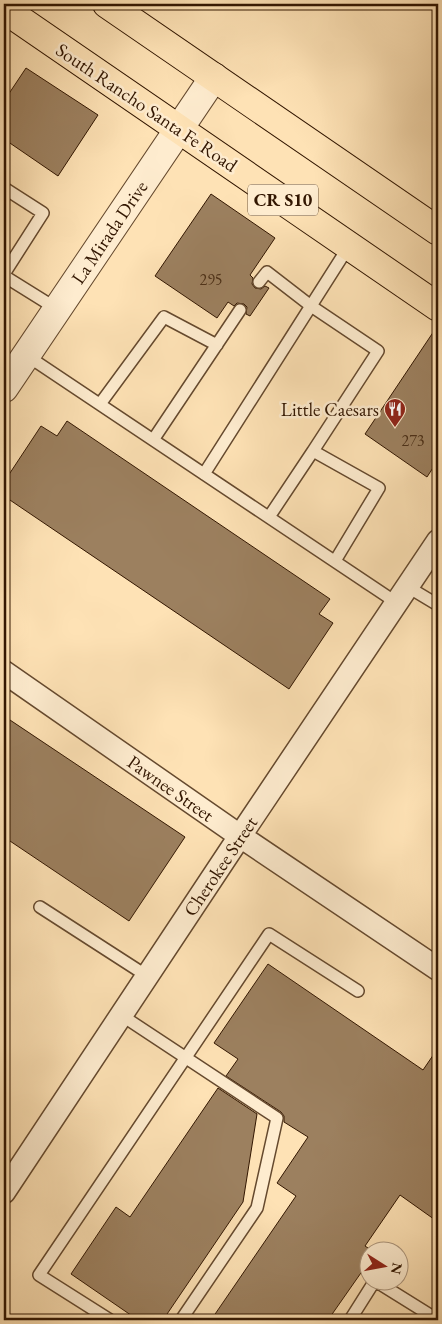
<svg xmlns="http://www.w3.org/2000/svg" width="442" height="1324" viewBox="0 0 442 1324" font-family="'EB Garamond',serif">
<rect width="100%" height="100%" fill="#fee2b5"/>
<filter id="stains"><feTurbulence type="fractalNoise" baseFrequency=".004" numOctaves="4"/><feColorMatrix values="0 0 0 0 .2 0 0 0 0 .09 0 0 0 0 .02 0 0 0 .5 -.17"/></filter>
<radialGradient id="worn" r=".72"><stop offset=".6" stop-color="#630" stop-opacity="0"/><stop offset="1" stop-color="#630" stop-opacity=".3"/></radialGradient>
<path fill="#9c805f" stroke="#321601" d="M26 68 98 115 58 176 4 139V101Z
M211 194 275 238 250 275 253 278 252 284 255 288 261 289 265 286 269 288 250 316 246 314 247 307 244 304 237 303 234 306 228 302 217 318 155 276Z
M438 325V460L427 477 365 434Z
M67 421 330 599 319 614 333 623 289 689 4 496V482L41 426 57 436Z
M4 716 185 837 129 921 4 837Z
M268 964 423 1070 438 1048V1222L400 1195 365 1246 374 1252H370V1260L328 1320H211L296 1196 277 1183 308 1137 284 1122V1116L281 1112 226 1076 238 1059 214 1043Z
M218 1088 257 1114 243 1202 163 1320H138L71 1274 116 1207 130 1217Z"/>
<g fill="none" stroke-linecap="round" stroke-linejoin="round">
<g stroke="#65492e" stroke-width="14">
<path id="service" d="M4 188 43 213 4 274
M4 276 57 309
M259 282 267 272 311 306 378 351 313 451 379 488 335 561
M26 355 397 603
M100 404 164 317 217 345
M153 440 240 310
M204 474 349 246
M269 517 313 451
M408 587 438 605
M40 907 147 976
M121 1015 277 1118 257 1208 181 1320
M377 1282 438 1320
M110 1320 39 1275 269 934 358 991
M350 1320 374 1282"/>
</g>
<g stroke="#65492e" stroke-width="25">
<path id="minor" d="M4 672 240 836 438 969
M4 1192 240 836 438 541"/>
</g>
<g stroke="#65492e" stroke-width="30">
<path id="tertiary" d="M4 388 214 77"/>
</g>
<g stroke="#321601" stroke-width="30">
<path id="primary" d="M107 4 438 231
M4 9 438 307"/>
</g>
<use href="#service" stroke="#feeccf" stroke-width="11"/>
<use href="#minor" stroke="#feeccf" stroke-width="22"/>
<use href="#tertiary" stroke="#feeccf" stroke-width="28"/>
<use href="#primary" stroke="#fee2b5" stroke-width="28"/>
</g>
<defs>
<g id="restaurant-pin" transform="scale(1.125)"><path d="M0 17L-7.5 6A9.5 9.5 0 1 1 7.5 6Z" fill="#8f2418" stroke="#feeccf"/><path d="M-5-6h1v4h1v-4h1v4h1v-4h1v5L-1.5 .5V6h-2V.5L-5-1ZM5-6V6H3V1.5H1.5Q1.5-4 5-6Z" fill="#fff"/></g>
</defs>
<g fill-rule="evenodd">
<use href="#restaurant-pin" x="395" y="409"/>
</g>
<g text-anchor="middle" stroke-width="5" stroke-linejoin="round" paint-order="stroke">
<g font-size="16" fill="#4c3018">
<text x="211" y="285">295</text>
<text x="413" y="446">273</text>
</g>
<rect fill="#feeccf" stroke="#6f563f" stroke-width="1" x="248" y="184.5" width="70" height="31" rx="4"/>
<g font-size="18" font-weight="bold" fill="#321601">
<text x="283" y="206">CR S10</text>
</g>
<g font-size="19" fill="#321601" stroke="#feeccf">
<text transform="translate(147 107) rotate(34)" y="7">South Rancho Santa Fe Road</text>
<text transform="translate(109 232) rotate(-56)" y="7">La Mirada Drive</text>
<text transform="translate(171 788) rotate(35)" y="7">Pawnee Street</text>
<text transform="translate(220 866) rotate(-56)" y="7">Cherokee Street</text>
</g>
<g font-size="19" fill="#321601" stroke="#feeccf" text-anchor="end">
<text x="379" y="416">Little Caesars</text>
</g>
</g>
<rect width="442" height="1324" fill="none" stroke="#fee2b5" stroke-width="20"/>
<rect x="5" y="5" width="432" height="1314" fill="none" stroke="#321601" stroke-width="2.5"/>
<rect x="10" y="10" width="422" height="1304" fill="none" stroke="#321601"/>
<g transform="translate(384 1266) rotate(101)"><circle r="24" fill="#feeccf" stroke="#ac967d"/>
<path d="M0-4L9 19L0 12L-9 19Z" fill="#8f2418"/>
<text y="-8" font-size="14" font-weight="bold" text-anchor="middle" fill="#321601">N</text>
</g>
<rect width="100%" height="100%" filter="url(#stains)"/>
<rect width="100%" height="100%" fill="url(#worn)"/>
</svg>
